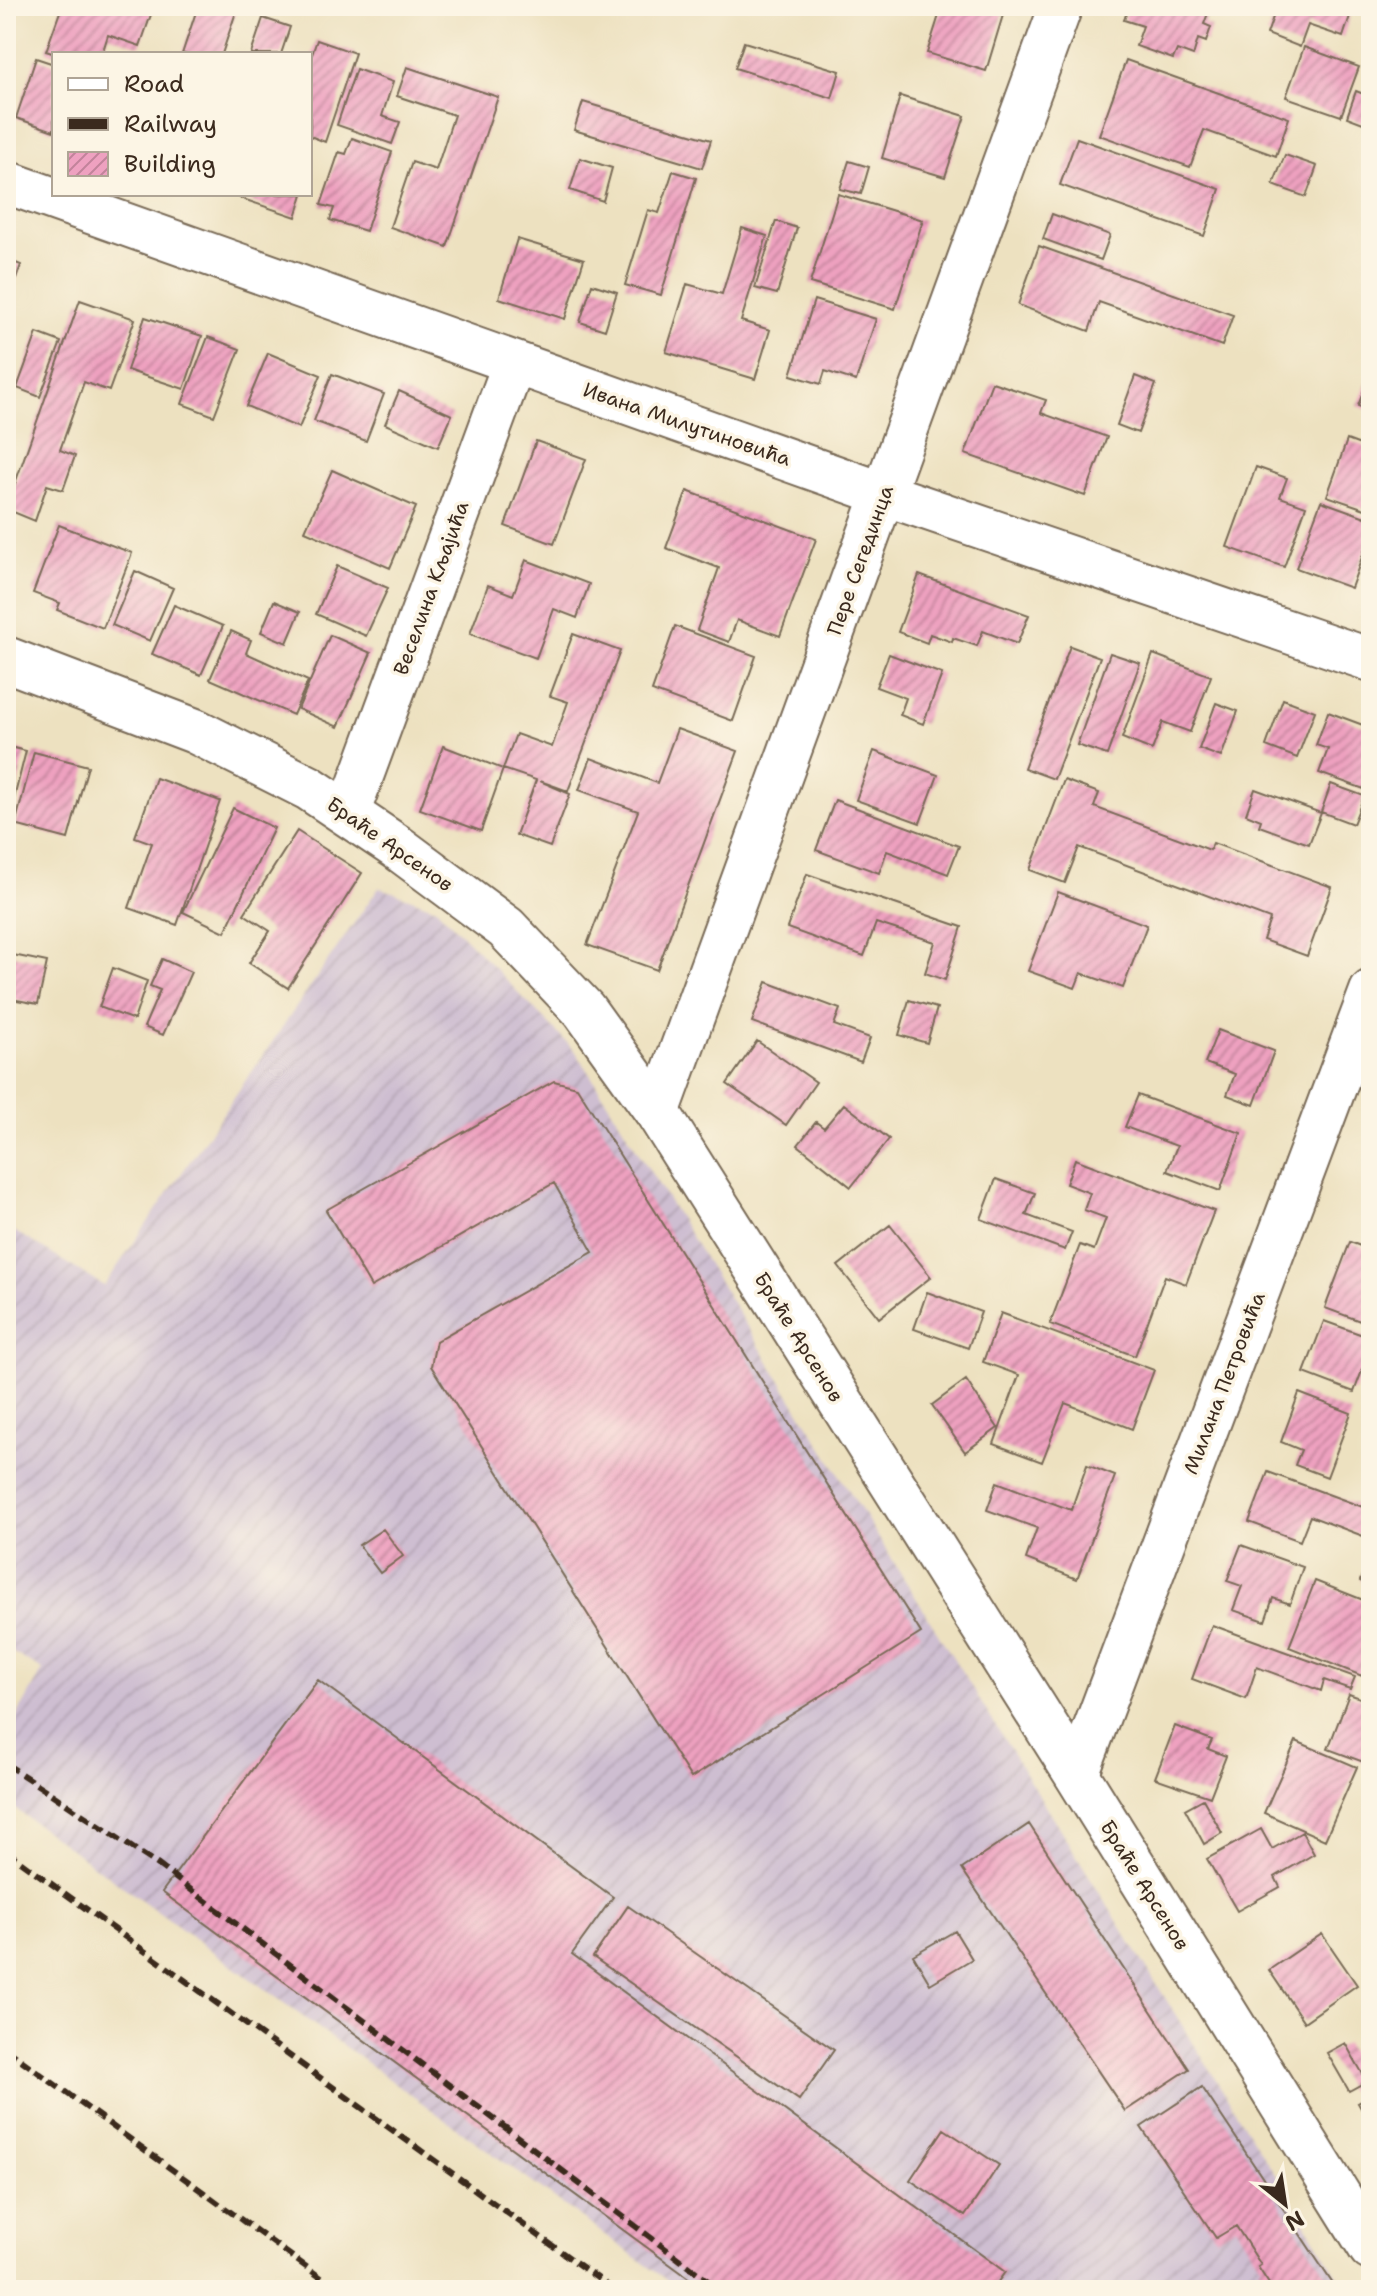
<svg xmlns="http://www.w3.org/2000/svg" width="1377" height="2296" viewBox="0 0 1377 2296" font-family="'Shantell Sans',sans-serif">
<defs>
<pattern id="industrial-furrows" width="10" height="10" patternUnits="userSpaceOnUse" patternTransform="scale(2)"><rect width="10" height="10" fill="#cebed1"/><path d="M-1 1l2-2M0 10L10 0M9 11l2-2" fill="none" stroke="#b2a3b3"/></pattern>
<pattern id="building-hatch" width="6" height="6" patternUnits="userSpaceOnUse" patternTransform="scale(2)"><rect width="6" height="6" fill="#eea1c0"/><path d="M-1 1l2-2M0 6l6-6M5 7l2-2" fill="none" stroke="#c2839b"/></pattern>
</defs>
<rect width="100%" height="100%" fill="#fcf5e5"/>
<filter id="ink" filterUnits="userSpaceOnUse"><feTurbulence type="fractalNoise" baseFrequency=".0125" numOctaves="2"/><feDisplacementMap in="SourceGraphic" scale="16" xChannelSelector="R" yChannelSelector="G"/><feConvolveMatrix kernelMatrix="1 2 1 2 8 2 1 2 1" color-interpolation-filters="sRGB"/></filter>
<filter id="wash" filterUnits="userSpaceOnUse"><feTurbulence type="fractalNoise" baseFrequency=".006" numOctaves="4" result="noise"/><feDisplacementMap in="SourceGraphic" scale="32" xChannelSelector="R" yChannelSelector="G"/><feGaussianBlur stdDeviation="1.8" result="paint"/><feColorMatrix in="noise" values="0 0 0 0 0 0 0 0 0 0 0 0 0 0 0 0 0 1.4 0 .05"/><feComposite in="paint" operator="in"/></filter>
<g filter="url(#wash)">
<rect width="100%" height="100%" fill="#ede1c0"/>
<path fill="url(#industrial-furrows)" d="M379 887 436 908 576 1052 1347 2290H681L6 1802V1735L43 1670 6 1649V1226L104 1286Z"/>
<g id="blocks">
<path fill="url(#building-hatch)" d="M62 6H154L140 46 108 35 102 54H55L46 51Z
M198 6H238L222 54H182Z
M942 6H974L1003 15 986 71 927 53Z
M1129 6H1220L1218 11 1210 8 1204 24 1211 27 1206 42 1198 39 1193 56 1177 50 1173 59 1136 46 1143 26 1124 20Z
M1277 6H1350L1353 7 1343 37 1308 25 1300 47 1267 34Z
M263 18 290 27 281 54H251Z
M317 40 355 53 325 142 310 136V60Z
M744 42 840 71 832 98 735 68Z
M1304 47 1359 67 1341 116 1286 97Z
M36 58 54 64V131L16 118Z
M1126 60 1289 118 1276 156 1204 130 1190 167 1099 135Z
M407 67 498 97 447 247 390 227 412 162 436 170 454 115 397 96Z
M356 69 393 82 382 116 400 122 392 144 337 125Z
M1356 91 1371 97V126L1347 117Z
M900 96 965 116 945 177 882 158Z
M583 102 711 140 702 168 574 130Z
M352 138 392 152 366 231 330 220 334 208 321 205 339 152 346 154Z
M1077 138 1220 189 1204 236 1060 185Z
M1285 155 1317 166 1306 197 1273 185Z
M580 158 612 168 603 201 570 190Z
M849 161 869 167 861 194 840 189Z
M673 171 696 178 661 295 625 285 648 210 659 213Z
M241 194H303L296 217 240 198Z
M838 194 923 220 895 309 810 283Z
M1052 214 1110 235 1101 260 1043 239Z
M776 221 797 228 777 294 755 288Z
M742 228 767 236 741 321 770 330 755 379 666 352 687 284 722 294Z
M517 239 584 259 565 319 499 298Z
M1039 246 1233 315 1222 346 1099 302 1089 331 1018 305Z
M6 259 21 265 11 293 6 292Z
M592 284 617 292 605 330 580 322Z
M80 300 135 319 109 391 84 382 60 450 75 456 63 490 47 485 35 521 6 509Z
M814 300 876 319 856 381 825 371 821 384 791 375Z
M145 317 202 336 184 389 127 370Z
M37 333 61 342 40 397 17 388Z
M208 337 240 349 214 416 182 404Z
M268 353 321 375 299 428 246 406Z
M1371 371V411L1358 406Z
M332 374 384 394 366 441 314 421Z
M1135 376 1156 384 1138 433 1117 425Z
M992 382 1046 400 1041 413 1107 437 1085 496 965 454Z
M399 391 452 415 438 447 385 424Z
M1347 440 1371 449V511L1327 496Z
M536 441 586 459 554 544 505 526Z
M1256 467 1287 478 1280 497 1306 506 1284 567 1227 547Z
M332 470 416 507 390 568 305 531Z
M687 491 816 539 780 636 737 620 729 642 697 630 719 568 666 548Z
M1321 501 1371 519V532L1351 588 1296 568Z
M59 525 132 553 103 628 57 610 60 603 33 593Z
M526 560 589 584 577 618 554 609 536 658 470 634 488 585 513 595Z
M337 566 388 588 366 636 316 614Z
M135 571 173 588 150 641 112 625Z
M919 575 1029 615 1017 644 983 631 977 646 953 638 952 642 930 634 927 643 898 632Z
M274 601 300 612 287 643 261 632Z
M174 605 223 626 201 675 152 654Z
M675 626 756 656 733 721 652 691Z
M231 631 251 640 246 653 308 681 293 715 210 679Z
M573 634 620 651 568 791 540 781 570 794 550 847 516 835 536 780 503 769 516 734 552 747 568 702 550 696Z
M330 635 371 653 338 727 298 709Z
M1070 646 1100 657 1054 779 1024 768Z
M1110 653 1140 663 1107 755 1077 745Z
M889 654 942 674 923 724 900 715 906 698 876 687Z
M1153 654 1211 676 1190 732 1163 722 1152 750 1122 738Z
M1283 699 1315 711 1297 758 1266 746Z
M1216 703 1238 711 1221 757 1199 749Z
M1328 712 1371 728V772L1364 789 1319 773 1328 749 1316 745Z
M677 729 738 751 657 970 587 945 638 811 579 790 591 758 657 783Z
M6 746 26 751 7 826H6Z
M443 746 503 769 481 831 420 809Z
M874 751 938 775 920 823 856 800Z
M34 752 88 766 68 839 15 825Z
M156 778 220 801 177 925 129 908 152 843 135 837Z
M1064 780 1099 793 1094 807 1210 850 1213 843 1332 887 1307 956 1263 940 1270 919 1079 847 1065 883 1030 870Z
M1331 784 1364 796 1353 824 1321 812Z
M1255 789 1321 813 1309 844 1259 826 1261 820 1246 814Z
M835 800 959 846 948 874 887 851 879 873 816 850Z
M233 808 274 828 225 932 183 912Z
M297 831 362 873 288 988 249 963 270 931 244 914Z
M807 874 962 927 945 980 925 973 935 942 876 923 864 956 787 928Z
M1058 892 1147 925 1123 988 1081 973 1075 988 1028 971Z
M13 955 47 962 38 1004 6 998Z
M162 959 191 972 163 1035 144 1027 160 990 150 986Z
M113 968 147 981 134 1020 99 1007Z
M767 982 840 1009 834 1025 870 1038 861 1062 752 1022Z
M909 1000 937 1008 927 1043 899 1035Z
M1218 1030 1274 1051 1254 1105 1227 1095 1235 1074 1205 1063Z
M757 1041 816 1082 786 1125 727 1084Z
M554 1081 577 1087 921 1633 691 1778 431 1366 436 1341 593 1252 554 1183 371 1287 326 1210Z
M1138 1095 1241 1133 1220 1191 1167 1171 1177 1146 1125 1127Z
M844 1104 889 1139 851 1187 798 1145 816 1122 824 1128Z
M1075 1159 1214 1211 1186 1284 1165 1276 1135 1356 1050 1324 1080 1245 1094 1250 1106 1218 1084 1210 1090 1193 1066 1184Z
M996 1179 1035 1193 1026 1215 1072 1232 1065 1250 981 1219Z
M890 1225 931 1277 879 1318 838 1266Z
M1350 1242 1371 1250V1325L1325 1308Z
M927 1292 981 1312 968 1348 914 1329Z
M1001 1313 1154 1370 1132 1429 1065 1403 1042 1462 994 1444 1019 1375 983 1362Z
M1324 1321 1371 1338V1347L1354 1392 1304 1373Z
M966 1380 998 1428 965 1452 932 1405Z
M1299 1393 1351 1413 1327 1477 1295 1465 1301 1450 1281 1442Z
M1087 1465 1115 1476 1077 1579 1026 1559 1037 1528 987 1510 997 1482 1071 1510Z
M1268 1472 1371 1510V1539L1310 1516 1300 1541 1249 1522Z
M383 1529 403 1556 380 1573 359 1545Z
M1241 1545 1303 1567 1290 1604 1273 1598 1265 1621 1233 1610 1242 1586 1227 1581Z
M1368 1557 1371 1558V1586L1360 1581Z
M1315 1581 1371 1603V1653L1362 1676 1289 1647Z
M1212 1625 1355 1677 1350 1689 1324 1680 1321 1691 1257 1667 1246 1699 1192 1679Z
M318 1680 613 1897 572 1954 1005 2272 992 2290H705L162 1892Z
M1349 1694 1371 1702V1758L1369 1764 1328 1749Z
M1175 1726 1212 1740 1208 1749 1226 1756 1210 1797 1155 1778Z
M1296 1741 1357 1767 1325 1840 1264 1813Z
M1203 1799 1222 1833 1204 1844 1185 1809Z
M1029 1824 1189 2069 1125 2111 962 1869Z
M1261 1829 1272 1849 1302 1832 1314 1854 1275 1877 1280 1887 1237 1911 1207 1859Z
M628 1906 834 2050 799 2100 593 1957Z
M955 1931 972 1959 930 1984 913 1955Z
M1322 1934 1357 1985 1304 2022 1269 1970Z
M1345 2043 1367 2081 1349 2091 1327 2053Z
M1202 2087 1276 2198 1337 2290H1273L1258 2267 1261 2265 1236 2226 1216 2238 1141 2127Z
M1371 2096V2126L1358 2103Z
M944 2129 999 2165 965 2216 910 2180Z"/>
</g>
</g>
<g filter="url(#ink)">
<use href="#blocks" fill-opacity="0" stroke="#796a57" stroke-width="2"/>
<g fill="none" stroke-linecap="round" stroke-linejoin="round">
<g stroke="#796a57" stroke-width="46">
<path id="minor" d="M6 182 884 494 1371 660
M348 814 514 363
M658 1113 1061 6
M1077 1775 1371 991"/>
</g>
<g stroke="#796a57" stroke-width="48">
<path id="major" d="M6 659 195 731 309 788 397 847 506 928 584 1010 658 1113 1077 1775 1371 2248"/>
</g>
<use href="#minor" stroke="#fff" stroke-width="42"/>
<use href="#major" stroke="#fff" stroke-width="44"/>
<path stroke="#3b2a1e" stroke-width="6" stroke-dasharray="12 6" stroke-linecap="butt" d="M6 1764 157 1864 720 2290
M6 1851 614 2290
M6 2049 338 2290"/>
</g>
</g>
<g text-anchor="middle" stroke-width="7" stroke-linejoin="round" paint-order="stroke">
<g font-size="20" fill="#3b2a1e" stroke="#fcf5e5">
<text transform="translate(687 424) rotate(19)" y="7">Ивана Милутиновића</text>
<text transform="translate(860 560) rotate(-70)" y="7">Пере Сегединца</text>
<text transform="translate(431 588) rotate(-70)" y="7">Веселина Кљајића</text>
<text transform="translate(390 844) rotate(35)" y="7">Браће Арсенов</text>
<text transform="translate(799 1337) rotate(58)" y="7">Браће Арсенов</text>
<text transform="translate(1224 1383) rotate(-69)" y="7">Милана Петровића</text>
<text transform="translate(1145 1885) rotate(58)" y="7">Браће Арсенов</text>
</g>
</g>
<rect width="1377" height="2296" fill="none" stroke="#fcf5e5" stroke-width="32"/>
<rect x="52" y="52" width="260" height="144" fill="#fcf5e5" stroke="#afa495" stroke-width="2"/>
<rect x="68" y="78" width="40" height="12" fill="#ffffff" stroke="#afa495" stroke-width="2"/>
<text x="124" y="92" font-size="24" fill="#3b2a1e">Road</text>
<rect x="68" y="118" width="40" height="12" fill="#3b2a1e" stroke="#afa495" stroke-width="2"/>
<text x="124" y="132" font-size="24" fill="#3b2a1e">Railway</text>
<rect x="68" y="152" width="40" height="24" fill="url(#building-hatch)" stroke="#afa495" stroke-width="2"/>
<text x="124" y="172" font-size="24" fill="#3b2a1e">Building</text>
<g transform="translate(1285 2204) rotate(150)" stroke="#fcf5e5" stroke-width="6" paint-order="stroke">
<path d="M0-6L14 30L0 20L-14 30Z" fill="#3b2a1e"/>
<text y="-12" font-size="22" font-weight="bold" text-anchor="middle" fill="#3b2a1e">N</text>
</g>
</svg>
